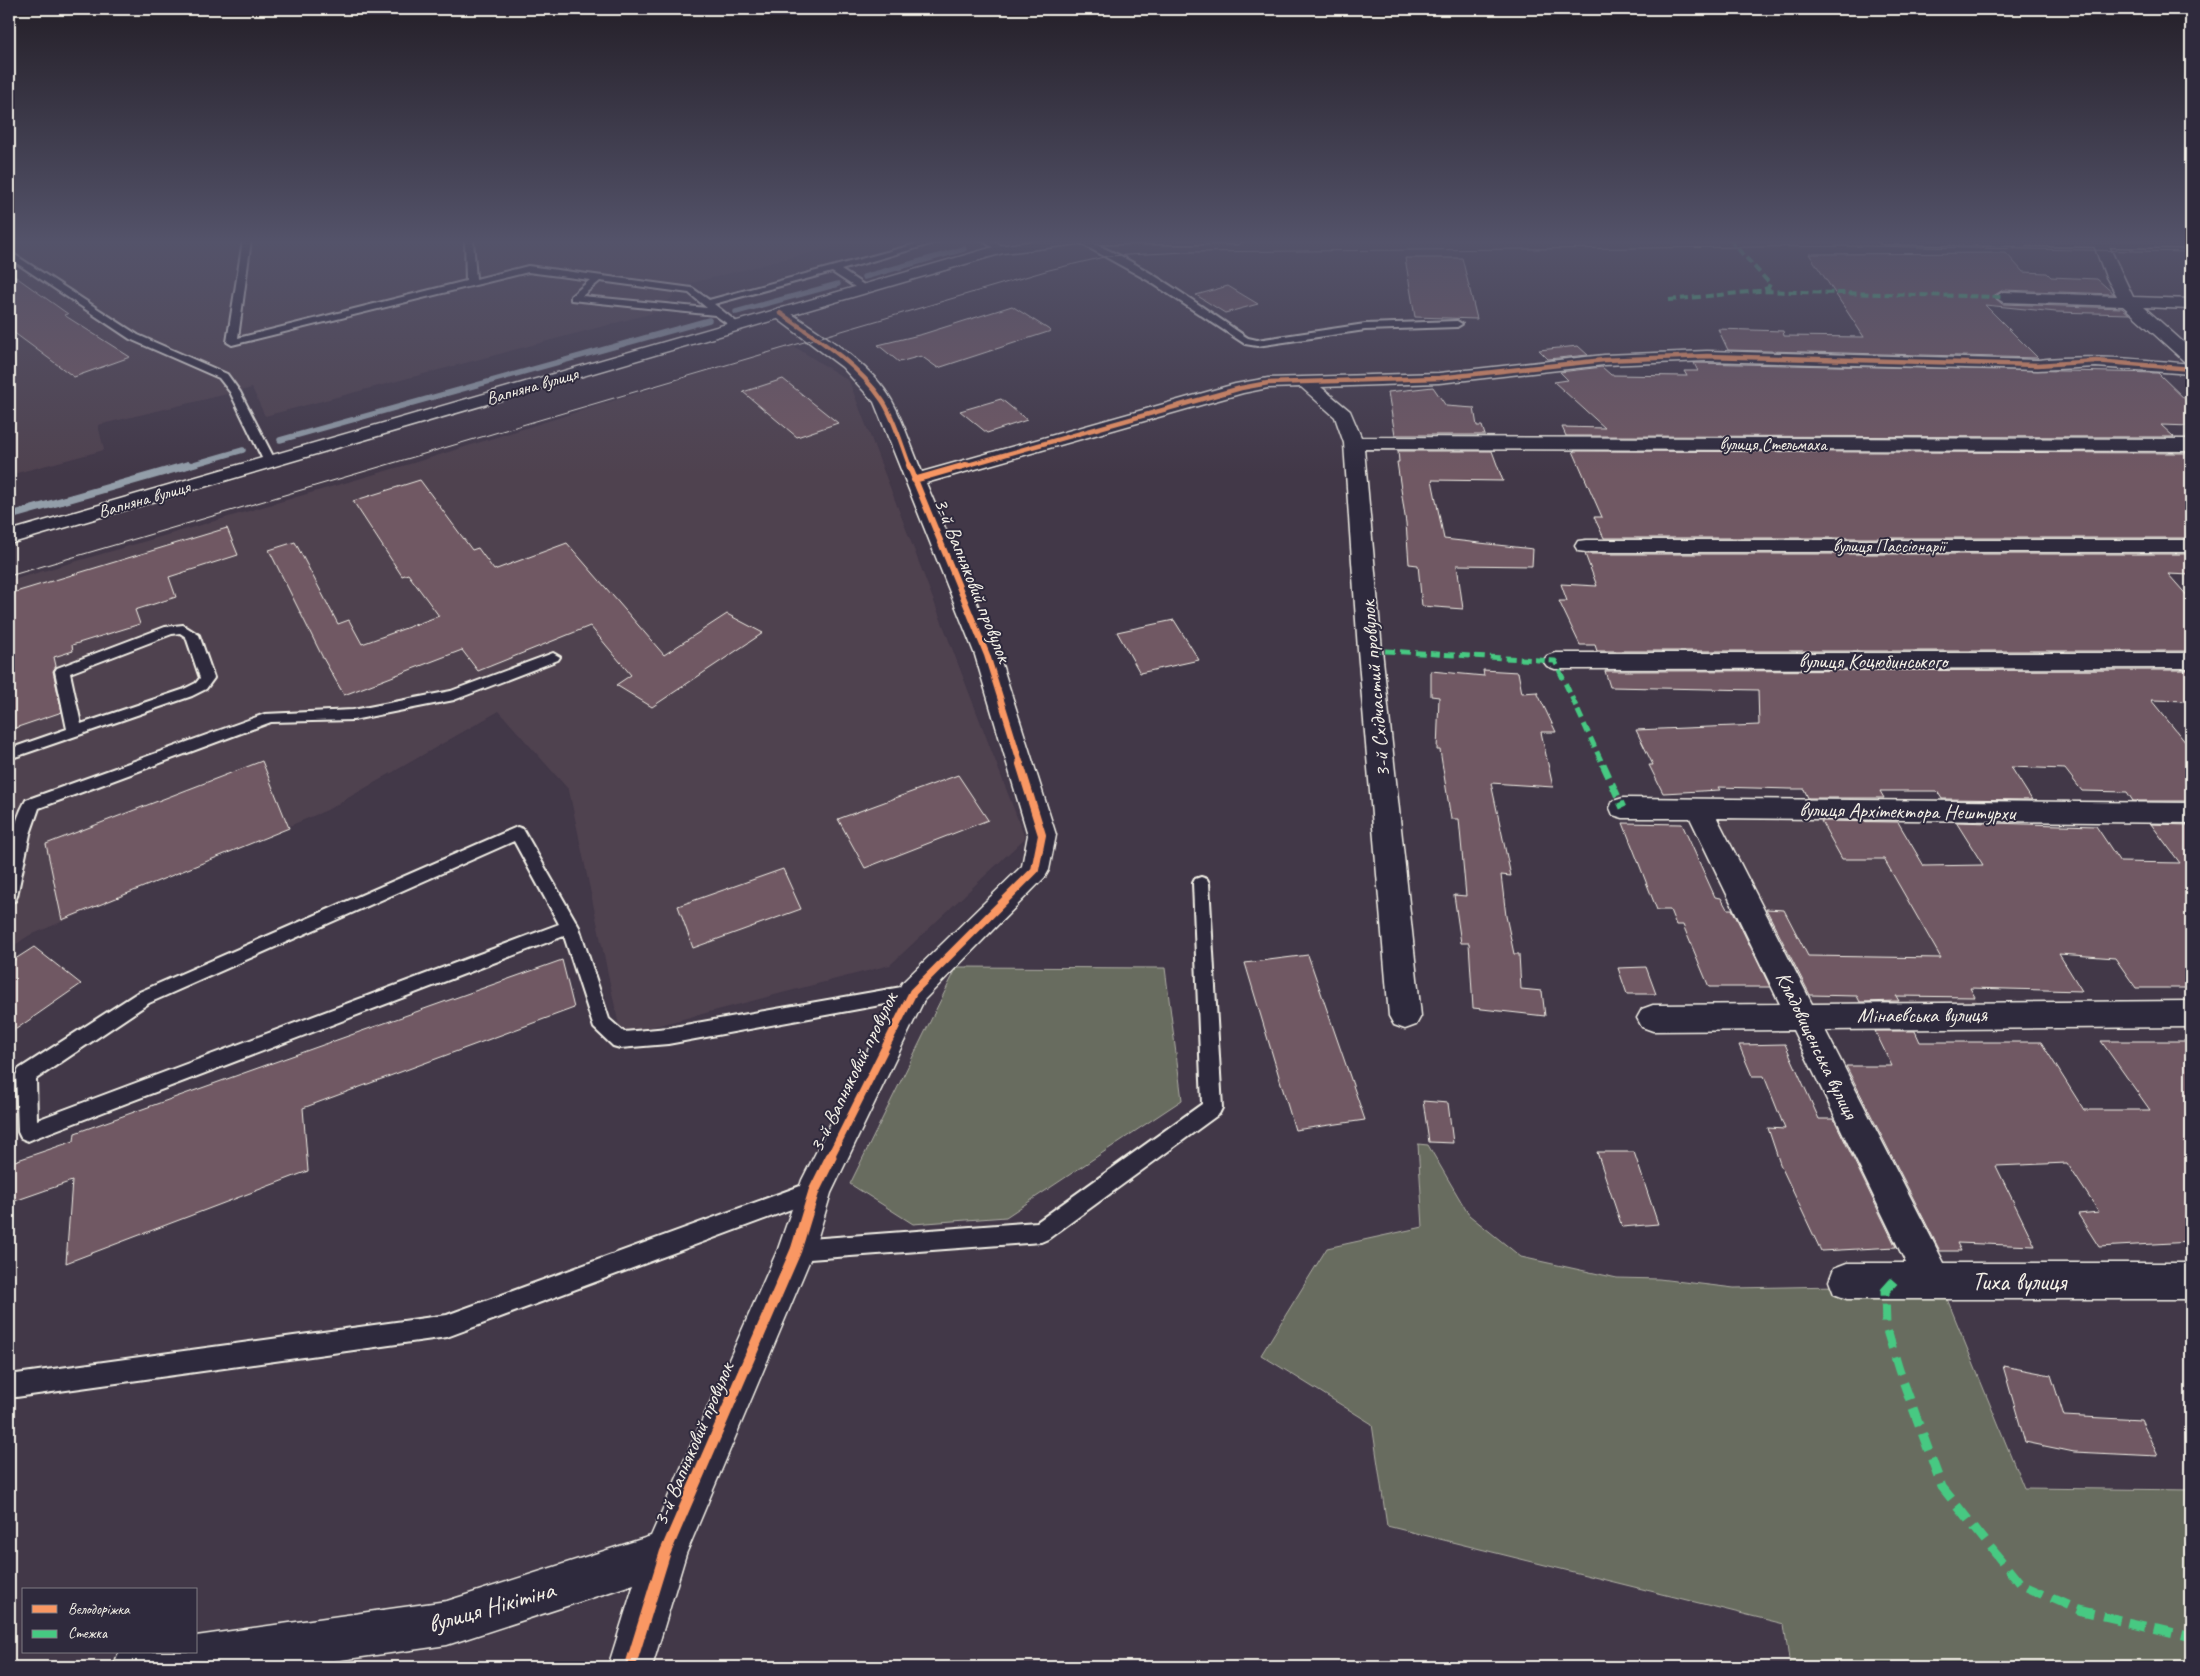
<svg xmlns="http://www.w3.org/2000/svg" width="2200" height="1676" viewBox="0 0 2200 1676" font-family="Caveat,sans-serif">
<rect width="100%" height="100%" fill="#423848"/>
<filter id="ink" filterUnits="userSpaceOnUse"><feTurbulence type="fractalNoise" baseFrequency=".02" numOctaves="2"/><feDisplacementMap in="SourceGraphic" scale="10" xChannelSelector="R" yChannelSelector="G"/><feConvolveMatrix kernelMatrix="1 2 1 2 8 2 1 2 1" color-interpolation-filters="sRGB"/></filter>
<g filter="url(#ink)">
<path fill="#504250" d="M9 240H860L684 285 657 312 265 416 252 388 98 425 104 450 9 475Z
M792 345 849 381 1025 838 890 965 621 1035 569 790 499 711 327 810 28 936 9 949V581L420 461Z
M1708 811 1893 813 1970 944H1945L1984 1013 1797 1010Z"/>
<path fill="#686c5f" stroke="#aeaea4" d="M957 967 1165 968 1182 1100 1006 1217 913 1224 850 1184Z
M1418 1144 1428 1145 1469 1215 1521 1257 1617 1278 1659 1279 1734 1288 1941 1284 2024 1488 2191 1490V1667H1790L1784 1624 1387 1526 1372 1424 1261 1355 1327 1248 1423 1227Z"/>
<g fill="none" stroke-linecap="round" stroke-linejoin="round">
<path stroke="#939ea9" stroke-width="5.5" d="M864 277 964 249
M736 312 838 284
M280 440 709 320
M184 467 243 450"/>
<path stroke="#939ea9" stroke-width="8" d="M9 516 188 465"/>
</g>
<path fill="#705963" stroke="#f4f1e8" d="M2006 253 2023 272 2047 273 2051 277 2097 279 2114 294 2003 290 1993 296 2002 304 2122 308 2129 314 2056 312 1985 305 2038 358 1728 350 1718 329 1783 331 1784 336 1864 337 1809 254Z
M1405 258H1462L1477 319 1415 317Z
M9 272 68 314 64 315 130 357 74 377 9 329Z
M1228 286 1258 304 1225 313 1196 295Z
M1012 306 1051 331 938 368 921 356 899 362 878 345 923 334Z
M1578 346 1588 355 1548 359 1539 350Z
M1694 363 2158 373 2191 405V426L2161 425 2174 437 1566 436 1562 427 1605 428 1554 382 1568 380 1560 372 1602 367 1611 375 1687 376 1684 371H1698Z
M783 379 838 423 797 437 743 392Z
M1433 387 1446 406 1474 408 1477 426H1482L1485 435H1395L1388 392Z
M1001 399 1027 420 987 433 960 411Z
M1398 451H1492L1503 481 1432 480 1444 539 1533 549 1532 566 1457 565 1463 609 1422 606 1418 565 1409 564 1406 523 1397 462H1399Z
M1573 451 2191 453V538H1604L1594 517H1602Z
M420 480 472 550 478 548 494 570 567 543 664 655 727 614 763 633 652 707 616 685 631 675 590 626 478 671 462 650 344 695 323 658 269 550 295 542 338 624 349 620 362 644 439 616 408 574 402 576 353 501Z
M227 528 238 555 169 577 176 597 135 610 140 624 72 645 73 651 54 657 56 666 53 671 62 712 9 730V594Z
M1585 554H2191V575L2168 574 2191 600V651H1597L1595 645H1580L1559 601H1567L1561 584 1597 586Z
M1174 620 1199 660 1140 673 1117 632Z
M1483 670 1518 672 1522 693 1537 692 1556 732H1541L1553 787 1491 783 1511 876 1501 875 1506 916 1514 954H1519L1521 989 1542 991 1545 1016 1473 1008 1469 943H1461L1454 895 1466 896 1459 819H1451L1440 750H1437L1439 697 1431 696V671L1484 676Z
M2191 670V701L2151 700 2191 749V801H2133L2127 792 2082 791 2065 769 2011 767 2032 800 1942 799 1937 791H1880L1884 798H1808L1804 789H1790L1718 787 1720 790 1663 793 1649 765H1653L1636 730 1759 725 1758 690 1610 687 1605 671Z
M262 761 289 828 62 920 46 844Z
M958 775 988 820 865 868 838 819Z
M1821 821 1898 822 1924 866 1983 865 1956 822 2096 826 2120 862 2180 863 2151 824 2191 825V988H2136L2115 958 2059 954 2082 991 1970 988 1975 997 1896 996 1899 1001 1860 1002 1857 996 1810 995 1766 909 1784 910 1808 956 1941 958 1884 859H1842Z
M1623 823 1682 824 1715 897 1721 898 1727 909H1732L1770 987H1709L1683 925H1676L1670 910H1657Z
M783 869 801 909 693 948 678 906Z
M34 947 81 984 9 1034V963Z
M1308 955 1365 1120 1295 1130 1245 963Z
M562 960 574 1008 303 1108 308 1171 66 1263 72 1181 9 1203V1163L74 1141 75 1133Z
M1646 967 1656 994H1627L1618 968Z
M1875 1031H1915L1920 1042H2041L2084 1110H2150L2101 1041H2191V1242L2099 1247 2078 1214 2099 1212 2067 1163 1996 1166 2035 1246 1957 1243 1961 1251H1940L1846 1066H1892Z
M1785 1044 1819 1119H1834L1896 1247 1821 1251 1780 1164 1768 1128 1785 1129 1764 1076H1752L1739 1045Z
M1423 1101 1448 1103 1453 1143 1429 1142Z
M1597 1152H1634L1658 1224 1622 1227Z
M2003 1366 2051 1375 2064 1416 2141 1420 2158 1456 2074 1452 2025 1442Z"/>
<g fill="none" stroke-linecap="round" stroke-linejoin="round">
<g stroke="#f4f1e8" stroke-width="4">
<path id="service" d="M243 240H251L238 338 466 281 465 240H473L476 279 528 266 692 288 709 300 931 240H944L841 270 867 287V291H861L832 272 714 304 739 324V328L735 329 715 315 571 300V296L590 280 528 272 232 345 227 342ZM600 281 689 293 707 308 582 296Z
M981 240H991L1006 249 999 251Z
M1075 240C1112 240 1213 315 1248 338L1257 340 1365 324 1457 321 1462 324 1457 327 1365 330 1257 346 1245 344 1149 281Z
M9 251 138 335 227 374 240 392 276 462 274 464 270 465 264 462 230 392 219 378 130 339 9 258Z
M183 625 199 635 214 678 206 689 192 696 9 759V749L67 729 55 671 57 668 165 627ZM180 633 186 637 200 678 196 683 182 690 81 724 70 673 172 634Z
M553 653 560 657 558 660 454 700 353 720 271 722 39 808 30 834 17 896 15 901 9 902C9 868 8 831 26 800L265 714 353 710 451 691Z
M517 827 523 829 579 927 609 1019 624 1032 668 1028 913 985 919 987 922 992 919 997 913 999 668 1044 620 1048 613 1046 594 1028 564 936 35 1138 28 1141 21 1138 18 1132 16 1075 19 1069 137 993ZM514 841 559 924 37 1120 36 1079 149 1003Z
M1201 877 1207 879 1209 883 1222 1108 1219 1114 1048 1239 1041 1242 796 1260 788 1257 785 1250 788 1243 796 1240 1037 1222 1202 1104 1193 883 1195 879Z
M814 1181 821 1184 824 1191 821 1198 447 1337 9 1398V1375L447 1315Z"/>
</g>
<g stroke="#f4f1e8" stroke-width="3">
<path id="minor" d="M2092 240H2106L2133 297 2191 299 2190 309 2144 307 2191 349V363L2185 362 2123 306 2003 302 1995 297 2003 292 2117 296 2106 277Z
M780 308 786 310C820 333 872 364 892 401 904 423 912 449 922 472L1235 384 1268 378 1439 373 1604 355 1707 351 2038 360C2089 354 2140 359 2191 364V374L2096 367 2038 370 1707 361 1604 365 1439 383 1321 387 1350 411 1361 437 2191 439V451L1364 449 1382 650 1421 1016 1416 1025 1405 1029 1394 1025 1389 1016 1358 650 1344 443 1335 417 1301 387 1268 388 1243 393 926 483 999 655 1056 835 1049 870 1045 877 924 1000 831 1193 814 1250 686 1554 652 1667H608L634 1584 447 1645 291 1667H113L119 1652H196V1636L447 1601 651 1536 778 1249 802 1180 902 983 1022 866 1028 835 975 655 874 402 842 367 774 316 772 313 774 310Z
M1586 540H2191V552H1586L1578 551 1575 546 1578 541Z
M1555 653H2191V668L1555 669 1547 666 1543 661 1547 656Z
M1623 798 2191 803V823L1717 818 1812 1004 2191 1001V1027L1825 1030 1944 1263H2191V1299H1847L1834 1294 1829 1281 1834 1268 1847 1263H1906L1793 1030 1653 1031 1642 1027 1637 1018 1642 1009 1653 1005 1780 1004 1690 818H1623L1613 815 1610 808 1613 801Z"/>
</g>
<g stroke="#f4f1e8" stroke-width="3">
<path id="tertiary" d="M1043 240H1245L1238 244H1079L1003 253 9 544V531L997 246Z
M1878 240H2191V248L1885 244 1880 243Z"/>
</g>
<use href="#service" fill="#2f2a3d" fill-rule="evenodd"/>
<use href="#minor" fill="#2f2a3d" fill-rule="evenodd"/>
<use href="#tertiary" fill="#2f2a3d" fill-rule="evenodd"/>
<path stroke="#f4f1e8" stroke-width="1" d="M9 576 1049 270 1108 256 1186 252 1865 246 2191 252"/>
<path stroke="#46c982" stroke-width="4" stroke-dasharray="8 4" stroke-linecap="butt" d="M1730 240 1770 284 1768 288 1761 290
M1669 300 1758 291 2003 297"/>
<path stroke="#46c982" stroke-width="5" stroke-dasharray="10 5" stroke-linecap="butt" d="M1370 650 1555 661 1603 765"/>
<path stroke="#46c982" stroke-width="7" stroke-dasharray="14 7" stroke-linecap="butt" d="M1603 764 1623 808"/>
<path stroke="#46c982" stroke-width="9" stroke-dasharray="18 9" stroke-linecap="butt" d="M1894 1281 1885 1291 1886 1327 1899 1370 1942 1487 2020 1584 2078 1610 2191 1637"/>
<g stroke="#2f2a3d" stroke-width="6">
<path id="cycleway-far3" d="M780 313C816 338 857 363 882 400 894 417 902 447 910 467
M961 467 1241 388 1268 383 1439 378 1604 360 1707 356 2038 365 2096 361 2191 369"/>
</g>
<g stroke="#2f2a3d" stroke-width="9">
<path id="cycleway-far2" d="M909 465 987 655 1021 765
M914 480 966 465"/>
</g>
<g stroke="#2f2a3d" stroke-width="11">
<path id="cycleway-far1" d="M830 1158 913 992 1035 870 1042 835 1020 764"/>
</g>
<g stroke="#2f2a3d" stroke-width="14">
<path id="cycleway" d="M630 1667 665 1553 796 1250 814 1191 831 1157"/>
</g>
<use href="#cycleway-far3" stroke="#f99763" stroke-width="4.5"/>
<use href="#cycleway-far2" stroke="#f99763" stroke-width="6"/>
<use href="#cycleway-far1" stroke="#f99763" stroke-width="8"/>
<use href="#cycleway" stroke="#f99763" stroke-width="11"/>
</g>
</g>
<linearGradient id="sky" x2="0" y2="1"><stop stop-color="#241f28"/><stop offset="0.51" stop-color="#54536a"/><stop offset="1" stop-color="#54536a" stop-opacity="0"/></linearGradient>
<rect width="2200" height="474" fill="url(#sky)"/>
<g text-anchor="middle" stroke-width="4" stroke-linejoin="round" paint-order="stroke">
<g font-size="18" fill="#f4f1e8" stroke="#2f2a3d">
<text transform="translate(532 386) rotate(-16)" y="6">Вапняна вулиця</text>
<text x="1773" y="450">вулиця Стельмаха</text>
<text transform="translate(144 499) rotate(-16)" y="6">Вапняна вулиця</text>
<text x="1889" y="552">вулиця Пассіонарії</text>
</g>
<g font-size="21" fill="#f4f1e8" stroke="#2f2a3d">
<text transform="translate(973 580) rotate(68)" y="7">3-й Вапняковий провулок</text>
<text x="1873" y="668">вулиця Коцюбинського</text>
<text transform="translate(1375 689) rotate(-95)" y="7">3-й Східчастий провулок</text>
<text transform="translate(1907 811) rotate(1)" y="7">вулиця Архітектора Нештурхи</text>
<text x="1922" y="1022">Мінаєвська вулиця</text>
<text transform="translate(1817 1045) rotate(64)" y="7">Кладовищенська вулиця</text>
<text transform="translate(853 1072) rotate(-64)" y="7">3-й Вапняковий провулок</text>
<text transform="translate(693 1444) rotate(-67)" y="7">3-й Вапняковий провулок</text>
</g>
<g font-size="25" fill="#f4f1e8" stroke="#2f2a3d">
<text x="2019" y="1290">Тиха вулиця</text>
<text transform="translate(491 1606) rotate(-16)" y="9">вулиця Нікітіна</text>
</g>
</g>
<rect width="2200" height="1676" fill="none" stroke="#2f2a3d" stroke-width="30"/>
<rect x="15" y="15" width="2170" height="1646" fill="none" stroke="#f4f1e8" stroke-width="2" filter="url(#ink)"/>
<rect x="22" y="1588" width="175" height="65" fill="#2f2a3d" stroke="#7e7a81"/>
<rect x="32" y="1605" width="25" height="8" fill="#f99763" stroke="#7e7a81"/>
<text x="68" y="1614" font-size="15" fill="#f4f1e8">Велодоріжка</text>
<rect x="32" y="1630" width="25" height="8" fill="#46c982" stroke="#7e7a81"/>
<text x="68" y="1638" font-size="15" fill="#f4f1e8">Стежка</text>
</svg>
